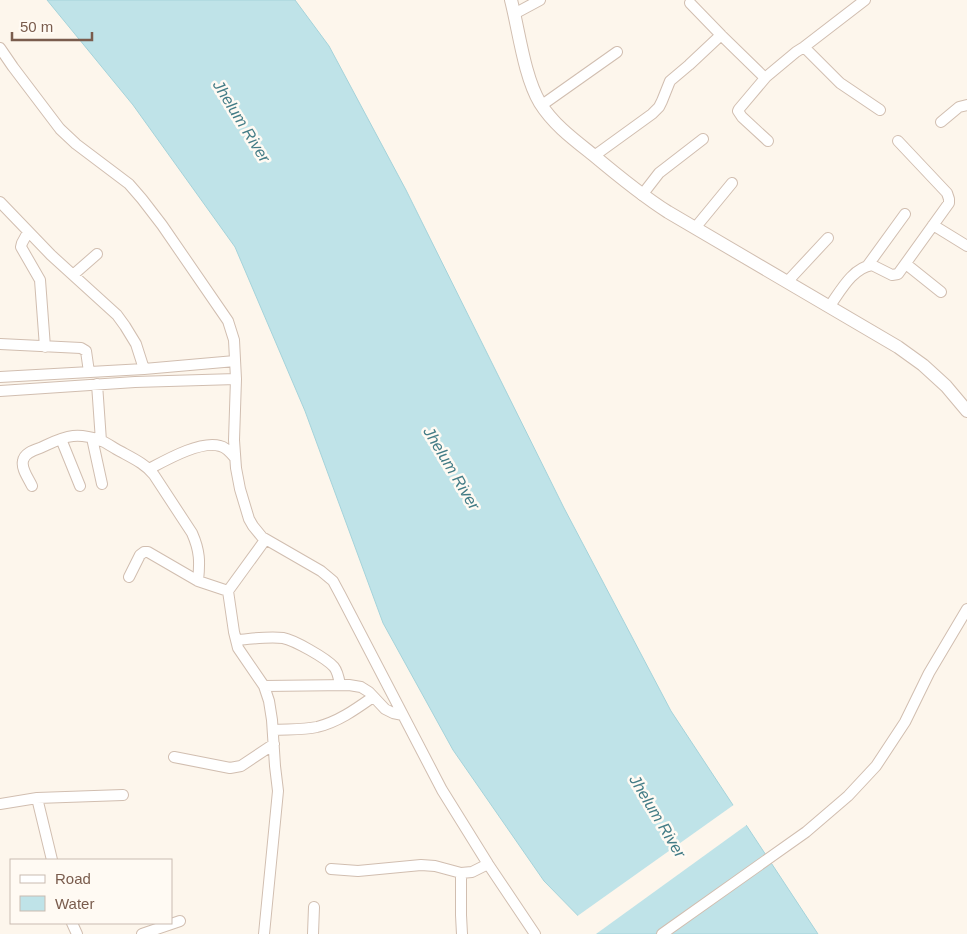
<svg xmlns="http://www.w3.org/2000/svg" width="967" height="934" viewBox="0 0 967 934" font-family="Helvetica,sans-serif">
<rect width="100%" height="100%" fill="#fdf6ec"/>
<path fill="#bfe3e8" stroke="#a5d3da" d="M47 0H295L329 46 406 190 564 508 671 711 818 934H596L544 881 453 750 383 623 305 411 235 247 133 105Z"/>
<path fill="#fdf6ec" d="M735 804 748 824 596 934H592L576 917Z"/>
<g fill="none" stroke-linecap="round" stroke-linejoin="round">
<g stroke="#d1beb0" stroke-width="12">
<path id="minor" d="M690 3 721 35
M514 14 540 0
M804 47 840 83 880 110
M0 48 13 67 60 129 76 144 129 184 142 199 162 225 228 321 234 340 236 379 234 440 236 468 240 489 249 519 253 526 262 537 321 571 333 581 340 594 442 790 488 864 535 934
M766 77 739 109 738 111 742 117 768 141
M542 105 617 52
M941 122 959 107 967 105
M594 156 652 114 659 107 662 101 670 81 689 65 721 35 763 76 766 77 796 52 804 47 865 0
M642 195 659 173 703 139
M0 202 51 255 117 315 125 326 136 344 144 369
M933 225 967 246
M695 228 732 183
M28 232 22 243 21 247 40 280 45 347
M906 264 941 292
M868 265 905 214
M73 275 97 254
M787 282 828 238
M829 307C840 292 852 268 872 265L892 275 898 274 949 203V199L947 193 898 141
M0 344 81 348 86 351 89 372
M0 377 144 369 235 361
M97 384 101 441
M0 391 135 382 236 379
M92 438 102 484
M61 439 80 486
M149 469C166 460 201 440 220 446 226 447 231 453 235 458
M32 486C29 479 21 469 23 461 24 453 34 450 40 448 51 443 62 437 73 436 82 435 91 437 100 440 105 442 111 446 116 449 130 457 145 463 154 475L192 533C200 551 200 562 198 581
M129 577 140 555 144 552H148L198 581 228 591
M236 640C251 639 268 636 283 638 294 640 326 658 334 667 338 672 339 679 340 685
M264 686 349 685 361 687 369 692 385 709 393 713 403 715
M273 730C288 729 303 730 317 727 338 722 356 709 373 697
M174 757 230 768 241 766 274 744
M37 798 52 860
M0 804 37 798 123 795
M331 869 358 871 421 865 435 866 461 873 472 872 488 864
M461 873V915L462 934
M72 923 77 934
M142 934 180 921
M264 934 278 791 275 766 272 720 269 701 264 686 238 648 234 632 228 591 265 540
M313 934 314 907
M662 934 806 832 848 796 876 766 905 722 929 673 967 609"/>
</g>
<g stroke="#d1beb0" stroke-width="14">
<path id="tertiary" d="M511 0C519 31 524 76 540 103 553 124 573 139 592 154 617 175 641 195 668 212L898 347 923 365 946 386 967 411"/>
</g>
<use href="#minor" stroke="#fff" stroke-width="10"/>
<use href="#tertiary" stroke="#fff" stroke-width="12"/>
</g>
<g text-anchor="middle" stroke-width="5" stroke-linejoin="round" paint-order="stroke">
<g font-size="16" font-style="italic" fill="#437c86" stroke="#fffaf3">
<text transform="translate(242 121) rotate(58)" y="6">Jhelum River</text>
<text transform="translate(452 468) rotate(59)" y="6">Jhelum River</text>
<text transform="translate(658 816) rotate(59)" y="6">Jhelum River</text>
</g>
</g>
<rect x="10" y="859" width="162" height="65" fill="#fffaf3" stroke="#cabbb1"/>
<rect x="20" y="875" width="25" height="8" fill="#ffffff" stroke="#cabbb1"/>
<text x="55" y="884" font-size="15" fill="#7a5c4d">Road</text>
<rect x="20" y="896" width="25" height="15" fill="#bfe3e8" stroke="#cabbb1"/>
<text x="55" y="909" font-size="15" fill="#7a5c4d">Water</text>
<path d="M12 32v8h80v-8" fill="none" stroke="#7a5c4d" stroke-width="2.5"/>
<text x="20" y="32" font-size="15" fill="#7a5c4d" stroke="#fffaf3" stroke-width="4" paint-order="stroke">50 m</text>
</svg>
